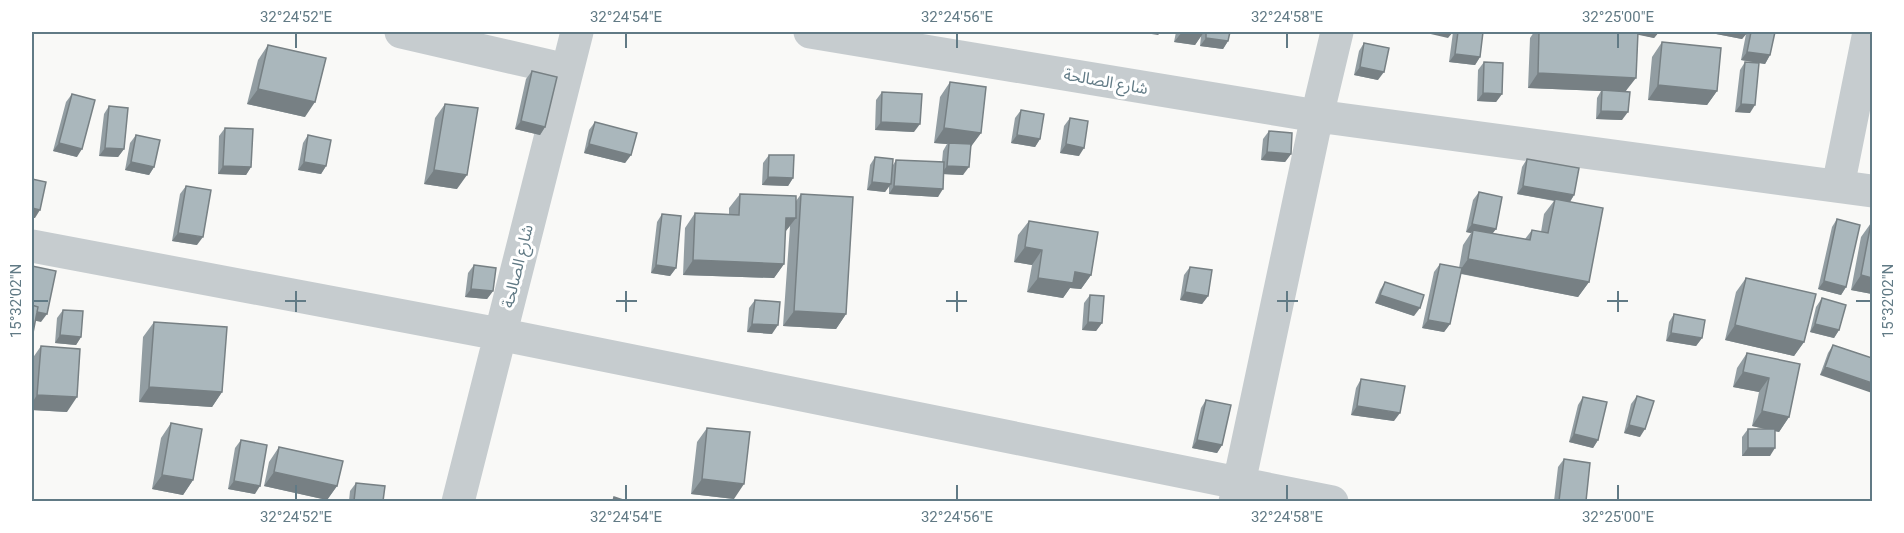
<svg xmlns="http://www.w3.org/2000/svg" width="1904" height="533" viewBox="0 0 1904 533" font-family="Roboto,'Noto Sans Arabic',sans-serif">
<rect width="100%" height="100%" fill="#f9f9f7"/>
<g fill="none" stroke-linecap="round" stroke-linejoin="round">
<path stroke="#c6cccf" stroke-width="33" d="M401 32 567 70
M810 32 1317 116 1337 32
M1838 186 1869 32
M32 246 499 334 1332 502
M458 502 577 32
M1235 502 1317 116 1872 191"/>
</g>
<path fill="#929da2" d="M1176 32H1230L1228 41 1223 49 1200 46 1201 36 1195 45 1174 42Z
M1453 32H1483L1480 57 1475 65 1449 62Z
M1534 32H1659L1654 38 1638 34 1626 91 1622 120 1596 119 1597 98 1601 91 1528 88 1530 38Z
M1711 32H1775L1770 55 1765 64 1741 60 1746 34 1742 39 1711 33Z
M1662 42 1717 91 1707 105 1648 100 1652 57Z
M1364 43 1378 80 1354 75 1359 51Z
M268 45 305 117 247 104 258 60Z
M1484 62 1502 94 1496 102 1477 101 1478 70Z
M1745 62 1750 113 1735 112 1740 70Z
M532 71 545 127 540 135 515 129 526 79Z
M950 82 981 133 970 147 963 175 944 174 938 197 889 194V186L885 192 867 190 870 165 875 157 893 165 896 160 942 162 943 151 947 144 934 143 940 97Z
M882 92 914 132 875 130 876 100Z
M72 94 77 157 53 151 66 102Z
M445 104 457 189 424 184 435 118Z
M109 106 124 149 118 157 99 156 104 114Z
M1021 110 1040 139 1035 147 1011 143 1015 118Z
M1070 118 1079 156 1060 153 1064 126Z
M595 122 631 155 625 163 584 153 589 130Z
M225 128 251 167 246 175 218 174 219 136Z
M1269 131 1291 154 1285 162 1261 160 1263 139Z
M136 135 154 167 149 175 125 170 130 143Z
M308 135 326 166 321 174 298 170 303 143Z
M769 155 793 178 788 186 762 185 763 163Z
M1527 159 1574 195 1570 202 1589 282 1578 297 1461 274 1450 324 1444 332 1422 328 1434 272 1440 264 1459 268 1463 245 1471 233 1466 232 1473 200 1479 192 1496 229 1492 233 1525 239 1532 230 1541 232 1544 214 1554 201 1517 194 1522 167Z
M186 186 197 245 172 241 180 194Z
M740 194 796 201 801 194 846 314 836 329 783 326 790 226 785 232 784 264 774 278 683 275 685 228 695 213 729 214V208Z
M662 214 676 268 670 276 651 273 657 222Z
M1837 219 1846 287 1841 295 1818 289 1832 227Z
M1029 221 1091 275 1081 289 1070 288 1063 298 1027 292 1032 265 1014 262 1018 235Z
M1871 223 1872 294 1851 290 1861 237Z
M474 265 493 291 487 299 465 297 468 273Z
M1190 267 1208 296 1202 304 1180 300 1184 275Z
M1746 278 1804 342 1794 356 1725 340 1736 292Z
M1385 282 1414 316 1375 303 1380 290Z
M1090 295 1102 323 1096 331 1082 330 1084 303Z
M1822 298 1839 330 1834 338 1810 332 1816 307Z
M755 300 772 334 747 332 749 308Z
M63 310 81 337 76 345 55 343 57 318Z
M1674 314 1702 338 1696 346 1666 341 1669 322Z
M154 322 222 392 212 407 139 402 143 337Z
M1833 345 1872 358 1820 375 1828 353Z
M41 346 67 412 32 410V359Z
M1747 353 1800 364 1789 417 1779 432 1775 431 1770 456H1742V437L1748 429H1765L1752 426 1759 392 1733 387 1737 368Z
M1361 379 1394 421 1351 415 1356 388Z
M1637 396 1640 437 1624 433 1631 404Z
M1583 397 1598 440 1593 448 1569 442 1578 405Z
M1206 400 1222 445 1217 453 1192 448 1201 408Z
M171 423 193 480 183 495 152 489 161 438Z
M707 428 734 499 691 494 697 442Z
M241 440 255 494 228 489 235 448Z
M279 447 337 486 327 500 264 486 269 462Z
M1564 459 1586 501H1554L1558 467Z
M356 483 383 501H349L350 491Z"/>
<path fill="#778084" d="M1139 32H1161L1158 35Z
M1182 32H1204L1195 45 1174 42Z
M1422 32H1453L1448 38Z
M1624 32H1659L1654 38Z
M1712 32H1748L1742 39 1711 33Z
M1206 38 1228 41 1223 49 1200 46Z
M1747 52 1770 55 1765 64 1741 60Z
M1455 54 1480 57 1475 65 1449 62Z
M1360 67 1384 72 1378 80 1354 75Z
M1538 73 1636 78 1625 92 1602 90 1601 91 1528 88Z
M1658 85 1717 91 1707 105 1648 100Z
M258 89 315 102 305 117 247 104Z
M1483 93 1502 94 1496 102 1477 101Z
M1741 104 1755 105 1750 113 1735 112Z
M1601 111 1628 112 1622 120 1596 119Z
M521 121 545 127 540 135 515 129Z
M881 122 920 124 914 132 875 130Z
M944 128 981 133 970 148 949 143 947 144 934 143Z
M1017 135 1040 139 1035 147 1011 143Z
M59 143 82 149 77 157 53 151Z
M589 144 631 155 625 163 584 153Z
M1066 144 1084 148 1079 156 1060 153Z
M105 148 124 149 118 157 99 156Z
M1267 152 1291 154 1285 162 1261 160Z
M131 162 154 167 149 175 125 170Z
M304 162 326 166 321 174 298 170Z
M223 166 251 167 246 175 218 174Z
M947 166 969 167 963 175 941 174Z
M434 170 467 175 457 189 424 184Z
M768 177 793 178 788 186 762 185Z
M872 182 891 184 885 192 867 190Z
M894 186 943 189 938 197 889 194Z
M1523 186 1574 195 1569 203 1517 194Z
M32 208 40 210 35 218H32Z
M786 218H796L785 232Z
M1472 224 1496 229 1490 237 1473 230 1471 233 1466 232Z
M178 233 203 237 197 245 172 241Z
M1025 247 1042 250 1032 265 1014 262Z
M1468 259 1589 282 1578 297 1458 273Z
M693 260 784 264 774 278 683 275Z
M656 265 676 268 670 276 651 273Z
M1075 272 1091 275 1081 289 1070 288 1063 298 1027 292 1038 278Z
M1861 275 1872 278V294L1851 290Z
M1824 281 1846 287 1841 295 1818 289Z
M471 289 493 291 487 299 465 297Z
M1185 292 1208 296 1202 304 1180 300Z
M1380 295 1420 308 1414 316 1375 303Z
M32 311 47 314 41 322 32 320Z
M794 311 846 314 836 329 783 326Z
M1428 320 1450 324 1444 332 1422 328Z
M1088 322 1102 323 1096 331 1082 330Z
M752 324 778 325 772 334 747 332Z
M1815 324 1839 330 1834 338 1810 332Z
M1735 325 1804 342 1794 356 1725 340Z
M1671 333 1702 338 1696 346 1666 341Z
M60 335 81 337 76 345 55 343Z
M1825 367 1872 383V393L1820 375Z
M1743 372 1769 378 1759 392 1733 387Z
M149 387 222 392 212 407 139 402Z
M37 395 77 397 67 412 32 410V403Z
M1357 406 1400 413 1394 421 1351 415Z
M1762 411 1789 417 1779 432 1752 426Z
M1629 425 1645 429 1640 437 1624 433Z
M1574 434 1598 440 1593 448 1569 442Z
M1197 440 1222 445 1217 453 1192 448Z
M1748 448H1775L1770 456H1742Z
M274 472 337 486 327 500 264 486Z
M162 475 193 480 183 495 152 489Z
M702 479 744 484 734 499 691 494Z
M234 481 260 486 255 494 228 489Z"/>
<path fill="#aab7bc" stroke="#778084" stroke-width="1.5" d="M1206 32H1230L1228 41 1206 38Z
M1458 32H1483L1480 57 1455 54Z
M1539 32H1638L1636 78 1538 73Z
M1751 32H1775L1770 55 1747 52Z
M1662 42 1721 48 1717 91 1658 85Z
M1364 43 1389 48 1384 72 1360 67Z
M268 45 326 58 315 102 258 89Z
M1484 62 1503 63 1502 94 1483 93Z
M1745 62 1759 63 1755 105 1741 104Z
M532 71 557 77 545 127 521 121Z
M950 82 986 87 981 133 944 128Z
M1602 90 1630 92 1628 112 1601 111Z
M882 92 922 94 920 124 881 122Z
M72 94 95 100 82 149 59 143Z
M445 104 478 108 467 175 434 170Z
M109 106 128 108 124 149 105 148Z
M1021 110 1044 114 1040 139 1017 135Z
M1070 118 1088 121 1084 148 1066 144Z
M595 122 637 133 631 155 589 144Z
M225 128 253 129 251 167 223 166Z
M1269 131 1292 133 1291 154 1267 152Z
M136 135 160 140 154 167 131 162Z
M308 135 331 140 326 166 304 162Z
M949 143 971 144 969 167 947 166Z
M769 155H794L793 178 768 177Z
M875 157 893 159 891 184 872 182Z
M1527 159 1579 168 1574 195 1523 186Z
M896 160 944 162 943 189 894 186Z
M32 179 46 182 40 210 32 208Z
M186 186 211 190 203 237 178 233Z
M1479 192 1502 197 1496 229 1472 224Z
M740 194 796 196V218H786L784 264 693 260 695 213 739 215Z
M801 194 853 197 846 314 794 311Z
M1555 199 1603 208 1589 282 1468 259 1473 230 1530 240 1532 230 1548 233Z
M662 214 681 216 676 268 656 265Z
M1837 219 1860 225 1846 287 1824 281Z
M1029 221 1098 232 1091 275 1075 272 1073 283 1038 278 1042 250 1025 247Z
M1871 223H1872V278L1861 275Z
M1440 264 1462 268 1450 324 1428 320Z
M474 265 496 268 493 291 471 289Z
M32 266 56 271 47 314 37 312 38 307 32 305Z
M1190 267 1212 270 1208 296 1185 292Z
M1746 278 1816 294 1804 342 1735 325Z
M1385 282 1424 295 1420 308 1380 295Z
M1090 295 1104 296 1102 323 1088 322Z
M1822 298 1846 305 1839 330 1815 324Z
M755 300 780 302 778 325 752 324Z
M32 305 38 307 32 338Z
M63 310 83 311 81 337 60 335Z
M1674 314 1705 320 1702 338 1671 333Z
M154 322 227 327 222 392 149 387Z
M1833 345 1872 358V383L1825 367Z
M41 346 80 349 77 397 37 395Z
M1747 353 1800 364 1789 417 1762 411 1769 378 1743 372Z
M1361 379 1405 386 1400 413 1357 406Z
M1637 396 1654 401 1645 429 1629 425Z
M1583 397 1607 402 1598 440 1574 434Z
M1206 400 1231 405 1222 445 1197 440Z
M171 423 202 429 193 480 162 475Z
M707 428 750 432 744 484 702 479Z
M1748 429H1775V448H1748Z
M241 440 267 445 260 486 234 481Z
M279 447 343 461 337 486 274 472Z
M1564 459 1590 463 1586 501H1559Z
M356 483 385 486 383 501H354Z
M614 497 626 501H613Z"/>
<path fill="none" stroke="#617a85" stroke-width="2" d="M296 33V48M626 33V48M957 33V48M1287 33V48M1618 33V48M296 291V312M626 291V312M957 291V312M1287 291V312M1618 291V312M33 301H48M285 301H306M616 301H637M946 301H967M1277 301H1298M1607 301H1628M1856 301H1871M296 485V500M626 485V500M957 485V500M1287 485V500M1618 485V500"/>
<g text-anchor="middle" stroke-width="6" stroke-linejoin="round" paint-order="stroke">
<g font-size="16" fill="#617a85" stroke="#fff">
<text transform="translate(1106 81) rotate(10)" y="6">شارع الصالحة</text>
<text transform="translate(517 266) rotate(-76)" y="6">شارع الصالحة</text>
</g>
</g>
<rect width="1904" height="533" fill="none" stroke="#ffffff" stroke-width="66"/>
<rect x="33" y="33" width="1838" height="467" fill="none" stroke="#617a85" stroke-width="2"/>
<g font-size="15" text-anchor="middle" fill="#617a85">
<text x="296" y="22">32°24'52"E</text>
<text x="626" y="22">32°24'54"E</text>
<text x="957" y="22">32°24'56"E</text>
<text x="1287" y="22">32°24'58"E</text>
<text x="1618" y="22">32°25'00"E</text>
<text transform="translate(16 301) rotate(-90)" y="5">15°32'02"N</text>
<text transform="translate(1888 301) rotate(-90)" y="5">15°32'02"N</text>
<text x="296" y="522">32°24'52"E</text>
<text x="626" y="522">32°24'54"E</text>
<text x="957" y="522">32°24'56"E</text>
<text x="1287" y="522">32°24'58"E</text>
<text x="1618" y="522">32°25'00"E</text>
</g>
</svg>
